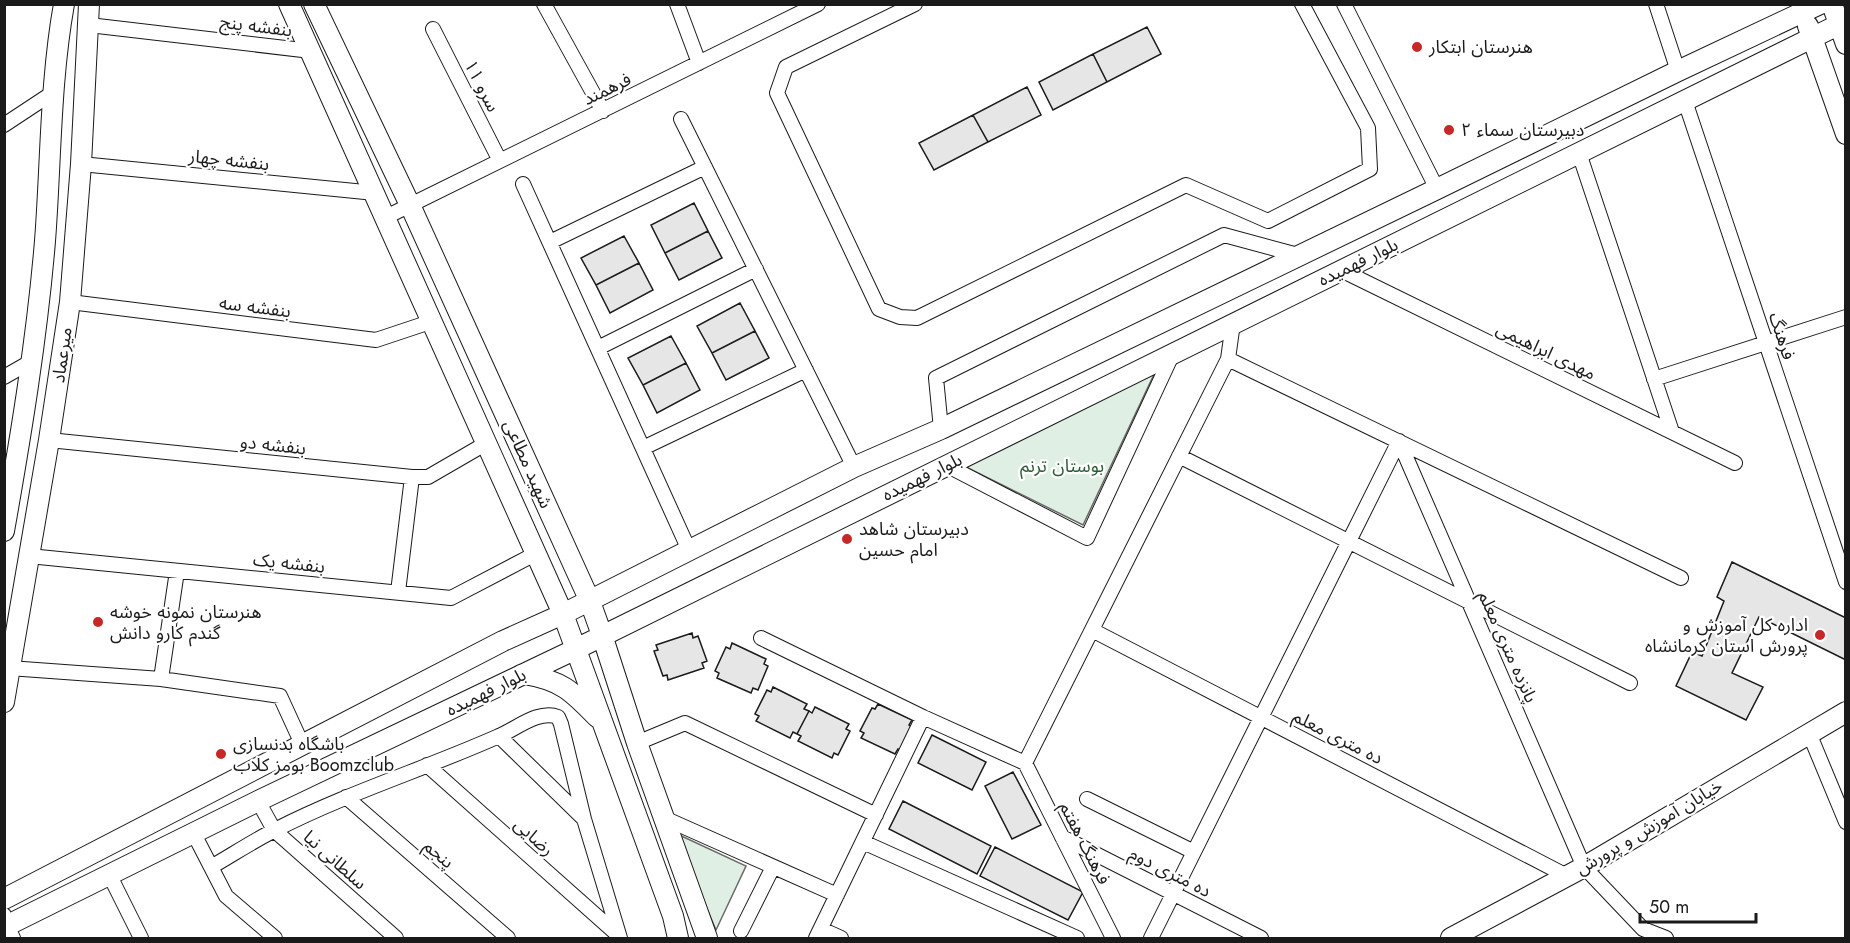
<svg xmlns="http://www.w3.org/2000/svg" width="1850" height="943" viewBox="0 0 1850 943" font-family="Jost,'Noto Sans Arabic',sans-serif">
<rect width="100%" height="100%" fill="#fff"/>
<path fill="#e0efe3" stroke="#6a6a6a" stroke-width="1.5" d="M1157 368 1083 525 962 465Z
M675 833 746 866 716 930Z"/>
<path fill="#e6e6e6" stroke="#1a1a1a" stroke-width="1.5" d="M1147 27 1161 54 1107 82 1093 54Z
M1093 54 1107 82 1053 110 1039 82Z
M1027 87 1041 115 988 142 973 115Z
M973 115 988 142 934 170 919 143Z
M694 203 708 231 665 253 651 225Z
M708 231 722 258 679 280 665 253Z
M624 236 639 263 596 285 581 258Z
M639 263 653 290 610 313 596 285Z
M740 303 755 331 712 353 697 326Z
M755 331 769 358 726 380 712 353Z
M671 336 686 363 643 385 628 358Z
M686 363 700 390 657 413 643 385Z
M1732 562 1846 618V660L1759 617 1732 673 1763 687 1746 720 1676 686 1692 652 1702 656 1724 601 1717 597Z
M692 633 693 638 698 636 707 661 702 663 704 668 668 680 667 675 663 676 654 651 658 650 656 645Z
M732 643 766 659 764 664 768 666 758 690 753 688 751 693 717 678 719 673 715 671 726 647 730 649Z
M773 687 807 704 804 709 809 711 797 734 793 732 790 738 756 721 759 716 755 714 767 690 771 692Z
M878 704 912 720 909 725 913 728 902 751 898 749 895 754 861 738 864 733 860 731 872 708 875 709Z
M815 707 849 724 846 729 850 731 838 755 834 753 832 758 798 741 801 736 797 734 809 711 812 713Z
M932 735 986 762 972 790 918 763Z
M1013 772 1041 825 1012 839 985 786Z
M903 801 991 846 977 874 889 829Z
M995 847 1083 892 1068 920 980 876Z"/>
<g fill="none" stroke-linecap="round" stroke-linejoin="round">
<g stroke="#1a1a1a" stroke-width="16">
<path id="street" d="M544 4 603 111
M677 4 699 63
M915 4 786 67 777 93 879 309 900 317 917 318 1186 185 1268 221 1370 169 1368 128 1302 4
M1344 4 1437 189
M1656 4 1678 71
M89 25 311 51
M433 29 499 159
M1685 101 1846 582
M681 119 854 467
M4 125 54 92
M1579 153 1672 432
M81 164 375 193
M523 184 689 550
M386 217 818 4
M550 242 705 167
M1341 270 1735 463
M70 302 376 340 433 321
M598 348 756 269
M1228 359 1681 578
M4 377 32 361
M1654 379 1846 317
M941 429 936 378 1224 235 1298 255
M49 440 412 477H428L485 444
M1399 441 1584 867 1643 929 1666 938
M643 448 806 370
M1179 456 1630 683
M946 465 1087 538 1173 353
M29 556 451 598 535 554
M398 592 412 477
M1092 630 1567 876
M761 638 923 717 1025 763
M9 668 161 679 177 571
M161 679 280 696 302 744
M1809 733 1846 822
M499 736 584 819
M637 743 685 723 876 815
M1025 763 1228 359 1233 323
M1025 763 1113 938
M427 765 618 935
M346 797 508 938
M1087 799 1194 852
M258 801 274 830 396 938
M664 818 837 895
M194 834 226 896 275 938
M1062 837 1261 938
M863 842 1077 938
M211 867C232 855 253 841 275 830 347 793 425 769 499 736 516 729 539 709 558 717L561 724 584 819 620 938
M110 876 141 938
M4 915 7 926 13 938
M821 929 841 938
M741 931 773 867
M816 938 923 717
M1151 938 1399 441"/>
</g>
<g stroke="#1a1a1a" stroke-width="22">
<path id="secondary" d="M289 4 563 614 673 916 678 938
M314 4 410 205 589 599 602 635 637 743 707 938
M1832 4 1846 44
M1808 26 1846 134
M4 531C21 435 37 338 45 241 51 163 50 82 64 4
M521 675 524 674C561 680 572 691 597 717
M4 702 49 440 70 302 81 164 89 4
M4 899 503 641 563 614 854 467 941 429 1437 189 1678 71 1820 4
M4 927 258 801 576 649 1846 21
M1451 938 1584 867 1846 712"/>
</g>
<use href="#street" stroke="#fff" stroke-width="14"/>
<use href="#secondary" stroke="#fff" stroke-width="20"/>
</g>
<g fill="#c62828" stroke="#fff" stroke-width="2">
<circle cx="1417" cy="47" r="6"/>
<circle cx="1449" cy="130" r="6"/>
<circle cx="847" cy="539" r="6"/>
<circle cx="98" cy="622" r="6"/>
<circle cx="1820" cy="635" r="6"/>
<circle cx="221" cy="754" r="6"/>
</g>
<g text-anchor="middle" stroke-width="4.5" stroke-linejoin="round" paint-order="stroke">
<g font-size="18" fill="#1a1a1a" stroke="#fff">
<text transform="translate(256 26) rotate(7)" y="6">بنفشه پنج</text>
<text transform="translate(482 86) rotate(63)" y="6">۱۱ سرو</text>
<text transform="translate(607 89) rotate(-26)" y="6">فرهمند</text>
<text transform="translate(229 160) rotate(6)" y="6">بنفشه چهار</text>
<text transform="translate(1358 262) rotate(-26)" y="6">بلوار فهمیده</text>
<text transform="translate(255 307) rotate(7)" y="6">بنفشه سه</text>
<text transform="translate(1782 336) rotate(72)" y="6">فرهنگ</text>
<text transform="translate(1546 351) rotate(26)" y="6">مهدی ابراهیمی</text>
<text transform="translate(62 355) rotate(-82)" y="6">میرعماد</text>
<text transform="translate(273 445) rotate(6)" y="6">بنفشه دو</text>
<text transform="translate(528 464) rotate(66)" y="6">شهید مطاعی</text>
<text transform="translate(922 477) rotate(-26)" y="6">بلوار فهمیده</text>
<text transform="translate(289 563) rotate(6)" y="6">بنفشه یک</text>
<text transform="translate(1508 647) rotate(66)" y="6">پانزده متری معلم</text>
<text transform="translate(486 692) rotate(-26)" y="6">بلوار فهمیده</text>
<text transform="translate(1338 737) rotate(27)" y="6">ده متری معلم</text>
<text transform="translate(1649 827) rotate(-31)" y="6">خیابان آموزش و پرورش</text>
<text transform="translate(534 837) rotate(42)" y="6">رضایی</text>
<text transform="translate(1085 843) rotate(63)" y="6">فرهنگ هفتم</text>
<text transform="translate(439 854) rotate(41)" y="6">پنجم</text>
<text transform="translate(335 860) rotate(42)" y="6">سلطانی نیا</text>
<text transform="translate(1170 872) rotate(27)" y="6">ده متری دوم</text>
</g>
<g font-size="18" fill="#1a1a1a" stroke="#fff" text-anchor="start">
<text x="1429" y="53">هنرستان ابتکار</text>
<text x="1461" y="136">دبیرستان سماء ٢</text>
<text x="859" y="535">دبیرستان شاهد<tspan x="859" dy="21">امام حسین</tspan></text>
<text x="110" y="618">هنرستان نمونه خوشه<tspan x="110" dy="21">گندم کارو دانش</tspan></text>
<text x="1808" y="631" text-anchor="end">اداره کل آموزش و<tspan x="1808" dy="21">پرورش استان کرمانشاه</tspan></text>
<text x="233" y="750">باشگاه بدنسازی<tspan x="233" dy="21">بومز کلاب Boomzclub</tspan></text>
</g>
<g font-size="18" fill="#2b5a34" stroke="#fff">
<text x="1062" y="472">بوستان ترنم</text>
</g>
</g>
<rect width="1850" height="943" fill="none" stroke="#1a1a1a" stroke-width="12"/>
<path d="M1640 913v9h116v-9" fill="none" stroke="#1a1a1a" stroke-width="3"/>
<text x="1649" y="913" font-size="18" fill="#1a1a1a" stroke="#ffffff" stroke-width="4.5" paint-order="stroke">50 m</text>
</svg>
